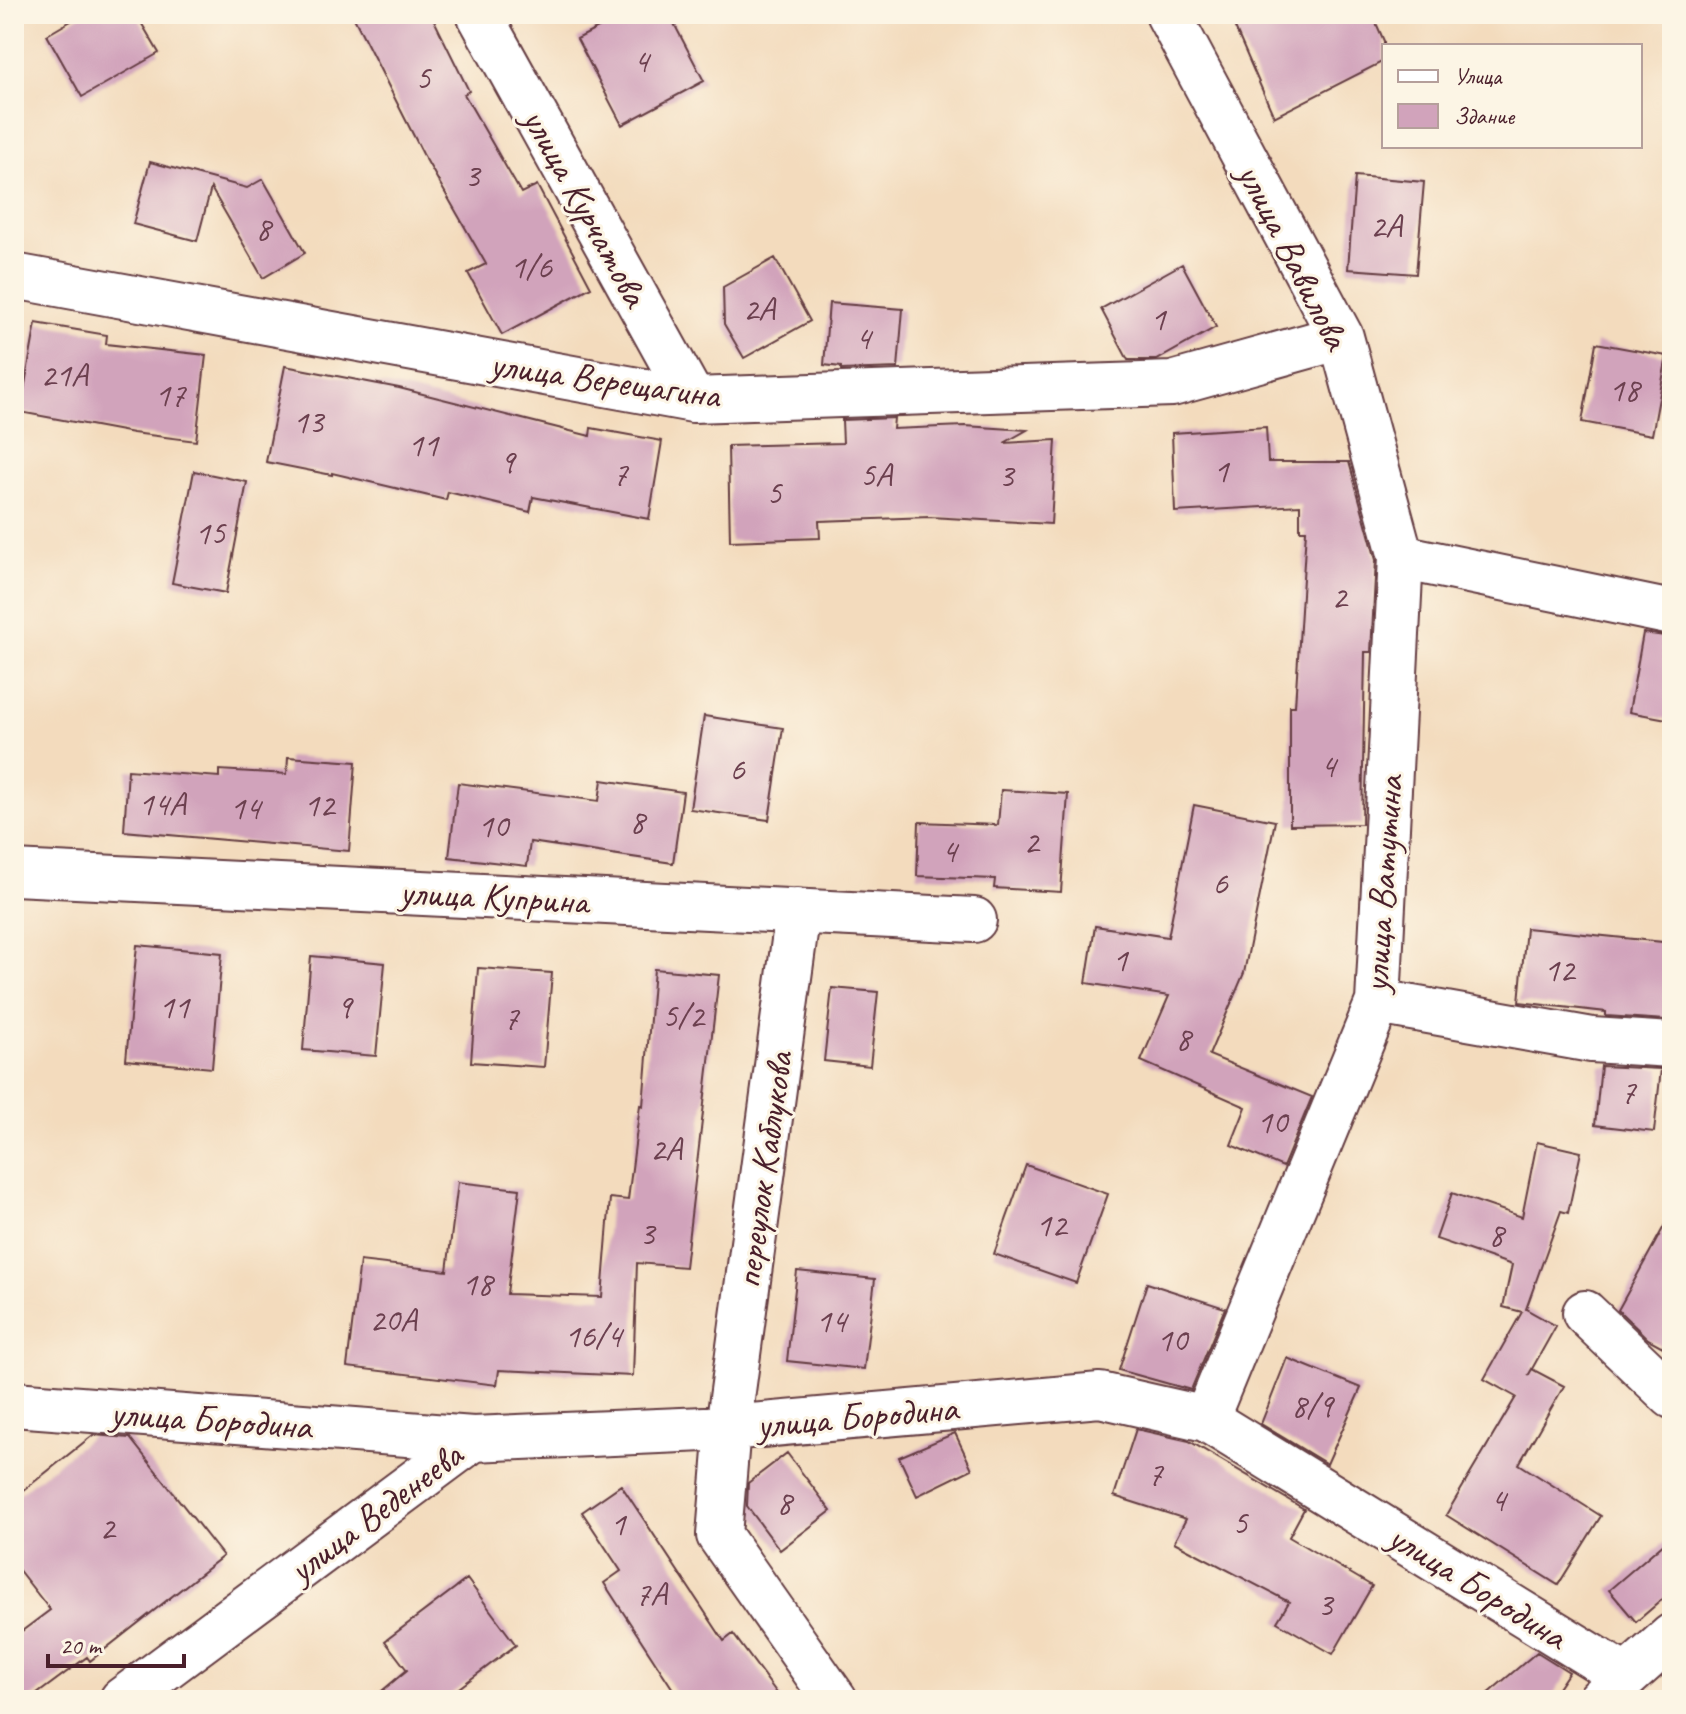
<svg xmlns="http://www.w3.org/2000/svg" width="1686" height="1714" viewBox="0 0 1686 1714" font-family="Caveat,sans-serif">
<rect width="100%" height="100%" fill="#fcf5e5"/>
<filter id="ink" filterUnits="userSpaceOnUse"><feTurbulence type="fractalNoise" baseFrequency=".0125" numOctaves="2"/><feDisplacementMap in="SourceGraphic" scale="16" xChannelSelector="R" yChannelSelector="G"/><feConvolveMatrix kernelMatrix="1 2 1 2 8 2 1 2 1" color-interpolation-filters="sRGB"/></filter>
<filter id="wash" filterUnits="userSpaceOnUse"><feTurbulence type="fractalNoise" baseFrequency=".006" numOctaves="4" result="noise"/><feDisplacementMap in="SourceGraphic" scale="32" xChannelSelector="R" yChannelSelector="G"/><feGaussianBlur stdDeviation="1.8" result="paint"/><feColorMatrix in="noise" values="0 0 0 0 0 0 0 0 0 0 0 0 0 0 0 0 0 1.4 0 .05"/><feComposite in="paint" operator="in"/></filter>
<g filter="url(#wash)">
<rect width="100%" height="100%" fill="#f3dbbd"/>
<g id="blocks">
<path fill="#d1a3bb" d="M83 14H136L159 53 82 97 47 35Z
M352 14H431L469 91 464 94 521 193 537 185 591 287 502 335 468 273 486 264 423 154Z
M625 14H669L704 81 622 125 577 39Z
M1229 14H1372L1384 41V61L1274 117Z
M150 162 247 188 263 179 305 253 263 278 211 188 197 241 133 224Z
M1355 176 1424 182 1416 274 1348 269Z
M775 258 810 321 744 358 724 324 723 287Z
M1182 264 1216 327 1157 360H1128L1101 309Z
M829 303 903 309 898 368 841 370V367L824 365Z
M36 323 107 335 106 344 206 355 196 441 133 433 20 412Z
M1596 343 1667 356 1652 435 1582 422Z
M285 366 399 388 590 436 591 428 662 441 649 519 533 497 530 512 448 492 446 500 332 473V475L266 462Z
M894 418 893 429 965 426 1027 430 1004 443 1056 440 1051 524 930 517 819 521 820 538 730 541 728 446 843 443 842 420Z
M1266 427 1268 462H1349L1376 560 1371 652H1365L1362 824 1290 825V706H1295L1306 530H1300V505L1175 512 1172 433Z
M194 471 247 482 226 593 172 583Z
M1643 633 1672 637V720L1629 712Z
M704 716 783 728 769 820 690 809Z
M288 757 356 762 349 851 124 831 128 770 219 777V770L287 774Z
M602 780 683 792 673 863 530 842 527 866 449 857 458 783 599 801Z
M1001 790 1068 794 1061 892 994 888 995 879 917 876 919 822 998 825Z
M1194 805 1275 821 1244 973 1209 1055 1312 1097 1283 1167 1231 1145 1246 1107 1141 1061 1169 996 1086 983 1095 926 1168 937Z
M1526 928 1672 943V1007L1667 1006 1666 1020 1606 1016V1012L1519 1002Z
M137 945 222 953 212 1068 126 1060Z
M311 956 385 963 376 1056 303 1050Z
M478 968 552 973 544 1067 471 1062Z
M654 969 719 975 685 1267 637 1263 633 1376 499 1370 497 1385 347 1367 360 1261 447 1271 458 1182 520 1189 507 1294 602 1297 610 1198 628 1200 640 1105 643 1106Z
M832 988 878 992 870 1066 824 1061Z
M1601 1066 1661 1069 1654 1132 1595 1125Z
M1537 1142 1581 1152 1568 1213 1561 1211 1526 1309 1556 1326 1528 1376 1532 1369 1564 1386 1519 1464 1601 1516 1558 1585 1446 1515 1516 1397 1484 1379 1522 1312 1503 1307 1512 1265 1436 1239 1452 1193 1522 1217Z
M1026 1165 1108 1194 1076 1283 994 1254Z
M1672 1212V1352L1648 1339 1618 1310Z
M797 1271 875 1279 864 1369 787 1361Z
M1147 1283 1225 1308 1191 1390 1119 1370Z
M1287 1358 1361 1388 1327 1464 1261 1424Z
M1136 1429 1189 1441 1304 1509 1289 1537 1372 1586 1333 1654 1277 1622 1289 1602 1174 1542 1186 1519 1114 1496Z
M955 1433 972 1469 917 1496 899 1457Z
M93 1435 130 1438 223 1556 90 1661 87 1657 29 1700H14V1637L50 1610 14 1564V1498Z
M787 1453 831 1511 780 1550 747 1506 748 1483Z
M621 1485 724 1641 733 1634 782 1700H680L604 1583 621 1571 582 1512Z
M1672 1536V1591L1636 1622 1609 1590Z
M467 1579 516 1645 443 1700H371L407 1670 385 1641Z
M1537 1652 1569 1672 1550 1700H1480Z"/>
</g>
</g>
<g filter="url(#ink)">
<use href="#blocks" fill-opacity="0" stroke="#633b41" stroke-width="2"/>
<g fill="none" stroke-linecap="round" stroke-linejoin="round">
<g stroke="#633b41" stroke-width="48">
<path id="minor" d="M479 14 693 400
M1168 14 1341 337 1401 557 1378 1002 1206 1419
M14 276 693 400 1172 384 1341 337
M1401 557 1672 613
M14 873 974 920
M798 911 728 1428 719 1535 835 1700
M1378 1002 1592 1040 1672 1045
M1585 1313 1672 1396
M14 1404 473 1439 728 1428 1100 1395 1206 1419 1626 1677
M122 1700 473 1439
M1600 1700 1672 1636"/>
</g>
<use href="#minor" stroke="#fff" stroke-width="44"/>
</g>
</g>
<g text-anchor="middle" stroke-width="6" stroke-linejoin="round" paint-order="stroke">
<g font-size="34" fill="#6c404f">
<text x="641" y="72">4</text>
<text x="423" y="89">5</text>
<text x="472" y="187">3</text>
<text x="1386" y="237">2А</text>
<text x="263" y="240">8</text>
<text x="531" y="278">1/6</text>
<text x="759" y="320">2А</text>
<text x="1158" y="330">1</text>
<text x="863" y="349">4</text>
<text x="64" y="386">21А</text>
<text x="1624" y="401">18</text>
<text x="170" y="406">17</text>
<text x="308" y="433">13</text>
<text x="423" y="456">11</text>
<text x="507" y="473">9</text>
<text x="1221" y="482">1</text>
<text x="620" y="485">7</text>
<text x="876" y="486">5А</text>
<text x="1006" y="487">3</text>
<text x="774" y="504">5</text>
<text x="210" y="544">15</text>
<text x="1339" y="608">2</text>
<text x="1328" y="777">4</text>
<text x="737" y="780">6</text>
<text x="162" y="815">14А</text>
<text x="319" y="816">12</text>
<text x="245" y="819">14</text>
<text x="637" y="833">8</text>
<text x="493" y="837">10</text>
<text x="1031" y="853">2</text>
<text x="949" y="862">4</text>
<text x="1220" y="894">6</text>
<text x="1120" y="971">1</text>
<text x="1559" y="981">12</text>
<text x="174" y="1018">11</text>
<text x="344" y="1018">9</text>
<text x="683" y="1027">5/2</text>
<text x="511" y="1029">7</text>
<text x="1183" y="1050">8</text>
<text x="1628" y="1103">7</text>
<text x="1272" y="1133">10</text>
<text x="666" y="1160">2А</text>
<text x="1051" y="1236">12</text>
<text x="647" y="1245">3</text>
<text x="1496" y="1246">8</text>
<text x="477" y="1295">18</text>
<text x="393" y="1331">20А</text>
<text x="831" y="1332">14</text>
<text x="593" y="1347">16/4</text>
<text x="1172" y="1351">10</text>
<text x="1312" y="1417">8/9</text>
<text x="1155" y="1485">7</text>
<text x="1498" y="1511">4</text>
<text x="784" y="1514">8</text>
<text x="1240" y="1534">5</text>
<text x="618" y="1535">1</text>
<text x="107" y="1539">2</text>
<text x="651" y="1605">7А</text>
<text x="1325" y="1616">3</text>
</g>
<g font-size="38" fill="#4a1f2b" stroke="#fcf5e5">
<text transform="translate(586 207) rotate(61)" y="13">улица Курчатова</text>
<text transform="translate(1294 256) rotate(63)" y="13">улица Вавилова</text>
<text transform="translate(605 379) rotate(8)" y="13">улица Верещагина</text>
<text transform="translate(1382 884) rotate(-86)" y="13">улица Ватутина</text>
<text transform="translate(494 896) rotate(3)" y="13">улица Куприна</text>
<text transform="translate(763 1170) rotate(-82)" y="13">переулок Каблукова</text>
<text transform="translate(857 1416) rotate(-5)" y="13">улица Бородина</text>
<text transform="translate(211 1419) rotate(4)" y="13">улица Бородина</text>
<text transform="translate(375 1512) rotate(-37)" y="13">улица Веденеева</text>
<text transform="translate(1478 1586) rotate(32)" y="13">улица Бородина</text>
</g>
</g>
<rect width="1686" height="1714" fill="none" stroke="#fcf5e5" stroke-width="48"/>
<rect x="1382" y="44" width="260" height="104" fill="#fcf5e5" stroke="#b59f9b" stroke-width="2"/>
<rect x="1398" y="70" width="40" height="12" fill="#ffffff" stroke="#b59f9b" stroke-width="2"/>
<text x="1454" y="84" font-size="24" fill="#4a1f2b">Улица</text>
<rect x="1398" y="104" width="40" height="24" fill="#d1a3bb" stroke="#b59f9b" stroke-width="2"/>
<text x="1454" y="124" font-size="24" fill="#4a1f2b">Здание</text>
<path d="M48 1654v12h136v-12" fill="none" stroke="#4a1f2b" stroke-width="4"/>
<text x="60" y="1654" font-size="24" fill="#4a1f2b" stroke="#fcf5e5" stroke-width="6" paint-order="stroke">20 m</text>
</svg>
